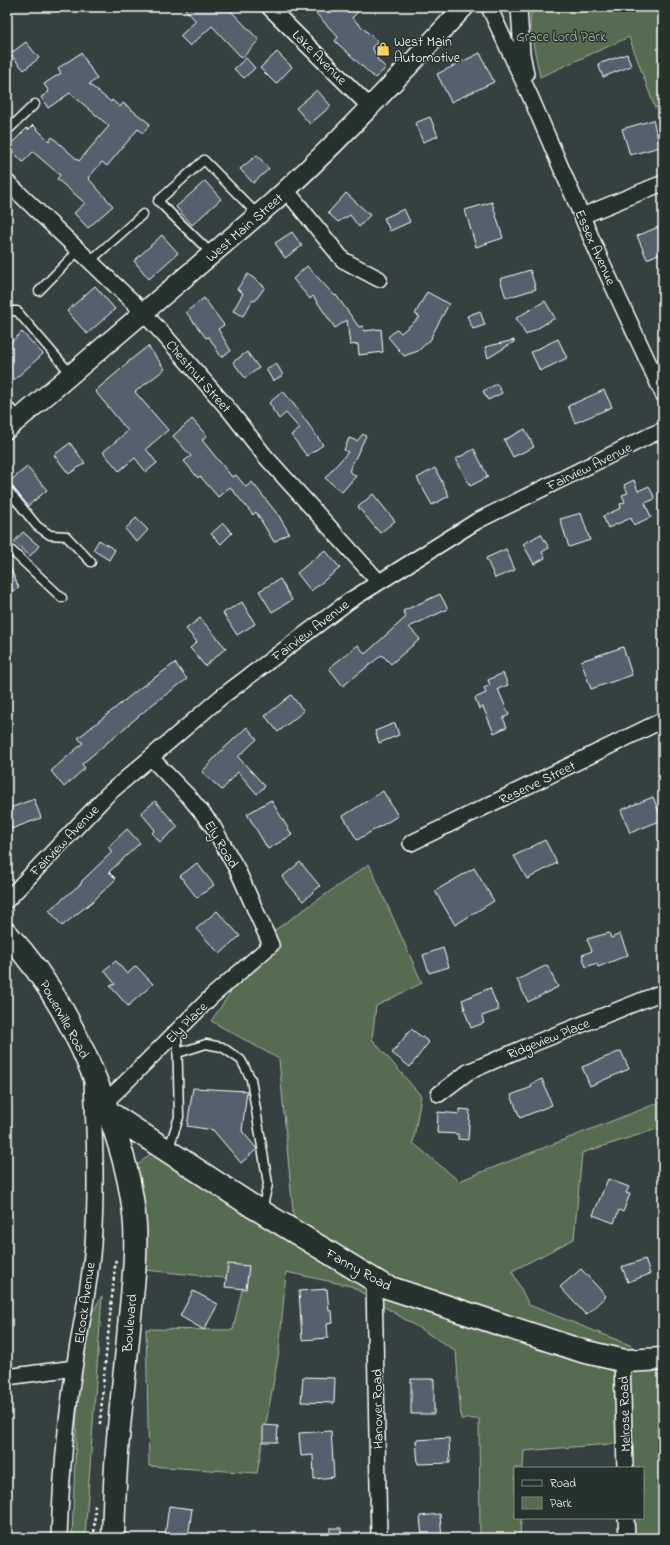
<svg xmlns="http://www.w3.org/2000/svg" width="670" height="1545" viewBox="0 0 670 1545" font-family="'Indie Flower',sans-serif">
<rect width="100%" height="100%" fill="#344140"/>
<filter id="ink" filterUnits="userSpaceOnUse"><feTurbulence type="fractalNoise" baseFrequency=".025" numOctaves="2"/><feDisplacementMap in="SourceGraphic" scale="8" xChannelSelector="R" yChannelSelector="G"/><feConvolveMatrix kernelMatrix="1 2 1 2 8 2 1 2 1" color-interpolation-filters="sRGB"/></filter>
<g filter="url(#ink)">
<path fill="#566c51" stroke="#aab6a8" d="M531 7H663V105L655 108 629 37 540 77 530 28Z
M369 864 422 983 376 1006 372 1039 421 1096 413 1143 459 1181 663 1101V1127L582 1153 574 1239 512 1271 529 1305 630 1345 663 1368V1538H627L626 1518H643V1468H624L622 1443 524 1451 523 1468H515V1518H521L520 1538H480L479 1419H461L456 1351 351 1286 286 1272 279 1352 257 1473 149 1466 146 1329 233 1330 244 1280 145 1270 143 1214 137 1166 151 1153 296 1245 279 1059 211 1021 272 932Z
M102 1296 85 1538H72L80 1333Z"/>
<path fill="#54616e" stroke="#fff" d="M183 7H227L259 40 242 58 212 26 190 46 180 36 196 21Z
M310 7H363L352 18 378 42 372 47 378 60 386 68 375 78 335 41 338 37Z
M26 42 39 58 24 70 10 54Z
M277 52 292 67 276 84 260 68Z
M81 53 97 79 89 84 111 102 112 100 120 107 123 103 150 124 143 133 138 129 107 166 102 162 88 178 113 206 88 228 74 213 85 203 57 179 60 175 33 152 23 162 8 147 27 128 28 130 33 125 49 141 52 137 79 161 109 126 70 93 48 108 41 97 49 92 44 84 61 73 58 68Z
M480 53 494 82 451 102 437 74Z
M627 54 631 66 603 77 598 64Z
M246 58 255 68 244 78 234 69Z
M317 90 331 106 310 124 296 108Z
M430 117 438 136 423 142 415 123Z
M653 120 660 147 630 155 622 129Z
M257 155 269 169 253 183 240 169Z
M205 181 221 199 192 225 176 207Z
M346 193 370 215 359 227 350 215 338 222 328 213Z
M492 202 503 238 476 247 465 210Z
M404 209 410 222 390 231 384 218Z
M663 225V252L647 259 637 236Z
M292 232 302 246 285 258 275 243Z
M162 235 178 253 149 279 134 261Z
M307 266 335 296 336 295 359 327 363 326 364 331 381 329 383 352 359 355 358 344 350 345 347 320 335 328 313 296 310 299 293 279Z
M530 270 536 289 506 298 500 279Z
M248 274 265 287 255 301 253 300 243 316 233 311 243 293 237 289Z
M95 286 115 309 87 334 67 311Z
M427 292 449 304 431 337 432 338 418 351 404 356 388 337 397 329 401 333 420 317 415 314Z
M204 298 224 325 218 329 231 351 221 357 209 337 206 338 186 312Z
M545 301 555 318 526 335 516 318Z
M480 311 485 325 473 329 467 316Z
M22 332 43 354 7 386V346Z
M558 339 567 358 540 371 531 352Z
M514 340V342L488 358 485 347Z
M148 346 165 369 135 392 168 430 146 449 157 463 146 472 135 458 119 471 103 452 128 431 95 391 128 363V362Z
M247 352 259 368 245 378 233 362Z
M276 363 283 375 273 381 266 369Z
M497 384 502 393 488 400 483 391Z
M604 390 612 407 575 423 568 406Z
M283 391 299 411 323 445 307 456 291 435 300 429 286 413 279 419 272 409 273 408 269 403Z
M192 419 207 436 202 440 232 477 236 475 246 487 252 482 279 516 289 533 274 542 256 512 253 515 230 487 218 497 200 476 198 478 184 461 191 456 173 436Z
M525 429 534 447 513 457 504 440Z
M363 434 366 436 349 471 356 476 342 492 325 478 348 452 344 450 349 438 357 441Z
M70 443 85 463 69 474 54 455Z
M474 449 488 477 470 486 456 459Z
M27 467 47 490 28 506 9 482Z
M435 468 449 496 432 505 417 478Z
M634 480 638 491 649 486 655 499 645 503 651 517 634 525 631 518 608 528 603 516 621 508 620 504 625 502 622 495 628 493 624 485Z
M373 494 395 521 380 533 358 507Z
M581 513 590 540 569 547 560 519Z
M136 518 148 530 137 542 125 529Z
M223 523 232 533 221 544 211 534Z
M23 532 39 546 30 556 14 542Z
M541 534 549 548 542 552 545 558 534 564 523 544Z
M99 540 115 550 109 560 93 550Z
M506 549 515 570 495 578 486 558Z
M325 550 340 568 311 591 297 573Z
M7 560 19 588 7 593Z
M280 579 292 600 272 612 259 591Z
M440 594 448 609 409 627 420 639 391 664 382 655 343 686 329 668 358 645 365 654 406 617 403 611Z
M242 602 255 624 237 635 223 613Z
M200 618 226 648 205 666 190 648 197 642 186 629Z
M623 647 632 675 591 689 581 661Z
M175 663 187 679 153 704 82 764 85 768 64 787 51 771 83 743 78 738 140 688Z
M503 673 508 685 498 689 509 715 503 718 507 727 494 733 483 707 479 709 475 698 486 693 484 688 490 685 488 680Z
M291 695 304 711 278 732 265 716Z
M395 723 399 735 379 743 375 731Z
M247 727 257 739 238 757 265 786 257 794 238 772 222 790 202 772 219 753Z
M383 791 398 816 357 840 343 816Z
M653 797 662 820 630 833 621 810Z
M34 799 41 818 11 829 7 817V809Z
M271 800 292 835 268 849 247 814Z
M155 801 178 827 160 842 152 833 155 830 141 813Z
M127 829 140 843 109 872 116 879 93 901 62 926 49 910 82 883 81 882 112 852 108 847Z
M545 840 557 863 527 879 514 856Z
M300 862 320 886 303 901 282 877Z
M197 863 214 885 197 898 180 876Z
M474 868 494 901 455 925 435 891Z
M217 911 240 936 220 954 196 929Z
M609 933 611 938 620 934 628 955 598 967 597 963 586 967 582 955 592 951 587 939Z
M443 948 449 967 429 973 423 955Z
M116 961 127 974 136 966 153 984 128 1006 110 986 115 984 104 970Z
M547 965 558 987 528 1002 517 980Z
M490 988 499 1010 482 1016 484 1023 471 1028 464 1009H465L462 1000Z
M411 1029 429 1042 410 1067 392 1053Z
M621 1051 629 1069 590 1086 582 1067Z
M542 1079 552 1105 520 1118 511 1095 532 1087 531 1084Z
M193 1088 247 1091 242 1131 257 1149 241 1163 213 1130 187 1126Z
M460 1109 470 1110 468 1140 458 1139V1134L437 1133 438 1112 460 1114Z
M608 1179 629 1187 626 1193 630 1194 623 1212 619 1210 614 1223 593 1215Z
M645 1259 650 1274 628 1282 622 1267Z
M228 1264 249 1266 246 1289 225 1287Z
M581 1269 606 1296 586 1315 560 1287Z
M327 1289 329 1311H332L333 1323 327 1324 328 1338 302 1340 299 1291Z
M193 1291 218 1304 204 1330 180 1316Z
M303 1377 335 1378 334 1403 301 1402Z
M411 1379H434V1414H411Z
M263 1425 278 1426 277 1442H263Z
M331 1431 334 1477 314 1479 313 1455 301 1456 299 1433Z
M449 1438 450 1463 418 1464 416 1440Z
M169 1506 192 1509 188 1538 165 1535Z
M440 1514 442 1538H422L420 1516Z
M330 1528H341V1538H330Z"/>
<g fill="none" stroke-linecap="round" stroke-linejoin="round">
<g stroke="#fff" stroke-width="11">
<path id="service" d="M7 131 35 104
M212 254 158 201 204 160 258 215
M90 261 143 214
M39 291 79 250
M7 311H17L71 374
M7 405 20 418
M7 489 37 526 50 535 66 536 91 562
M7 551 11 550 62 598
M178 1053 206 1044 222 1047 241 1060 251 1079 268 1184 262 1210
M168 1151 179 1117 177 1031"/>
</g>
<g stroke="#fff" stroke-width="18">
<path id="minor" d="M269 7 371 108
M489 7 531 98 599 256 663 394
M519 7 522 54 526 74
M7 182 135 304 165 336 230 411 265 456 379 582
M286 190 343 260 379 279
M582 216 663 183
M411 843 663 720
M7 900 108 794 220 698 349 601 477 521 653 434 663 430
M439 1094 468 1072 535 1043 663 992
M105 1102 123 1085 211 997 271 945 237 869 212 825 190 798 151 758
M374 1281 379 1538
M622 1360 625 1468
M7 1377 74 1368
M626 1518 627 1538
M59 1538C61 1482 65 1425 74 1369 80 1328 90 1286 93 1244 97 1190 95 1137 92 1083"/>
</g>
<g stroke="#fff" stroke-width="22">
<path id="tertiary" d="M7 429 273 202C341 140 401 74 464 7"/>
</g>
<g stroke="#fff" stroke-width="25">
<path id="secondary" d="M7 934C51 981 79 1036 102 1096 119 1138 132 1180 135 1225 137 1259 132 1294 129 1327 126 1365 121 1402 118 1439 115 1472 114 1505 113 1538
M108 1112 252 1206 384 1286 582 1351 625 1361 663 1359"/>
</g>
<path stroke="#fff" stroke-width="2.5" stroke-dasharray="3 3" stroke-linecap="butt" d="M100 1424 104 1375 116 1257
M94 1538 95 1505"/>
<use href="#service" stroke="#26332d" stroke-width="8"/>
<use href="#minor" stroke="#26332d" stroke-width="15"/>
<use href="#tertiary" stroke="#26332d" stroke-width="19"/>
<use href="#secondary" stroke="#26332d" stroke-width="22"/>
</g>
</g>
<defs>
<g id="shop-bare" transform="scale(1.08)"><path d="M-5-2.5h2.3a2.7 3.5 0 0 1 5.4 0H5L5.5 6h-11ZM-1.5-2.5h3a1.5 2.3 0 0 0-3 0Z" fill="#ffd166" stroke="#26332d" stroke-width="2.5" paint-order="stroke"/></g>
</defs>
<g fill-rule="evenodd">
<use href="#shop-bare" x="383" y="49"/>
</g>
<g text-anchor="middle" stroke-width="3" stroke-linejoin="round" paint-order="stroke">
<g font-size="14" fill="#b3bdb1" stroke="#26332d">
<text x="561" y="41">Grace Lord Park</text>
</g>
<g font-size="14" fill="#fff" stroke="#26332d" text-anchor="start">
<text x="394" y="46">West Main<tspan x="394" dy="16">Automotive</tspan></text>
</g>
<g font-size="14" fill="#fff" stroke="#26332d">
<text transform="translate(320 57) rotate(45)" y="5">Lake Avenue</text>
<text transform="translate(244 227) rotate(-41)" y="5">West Main Street</text>
<text transform="translate(596 247) rotate(66)" y="5">Essex Avenue</text>
<text transform="translate(199 376) rotate(49)" y="5">Chestnut Street</text>
<text transform="translate(589 466) rotate(-26)" y="5">Fairview Avenue</text>
<text transform="translate(310 630) rotate(-37)" y="5">Fairview Avenue</text>
<text transform="translate(537 782) rotate(-26)" y="5">Reserve Street</text>
<text transform="translate(64 840) rotate(-46)" y="5">Fairview Avenue</text>
<text transform="translate(222 844) rotate(59)" y="5">Ely Road</text>
<text transform="translate(65 1019) rotate(61)" y="5">Powerville Road</text>
<text transform="translate(186 1022) rotate(-45)" y="5">Ely Place</text>
<text transform="translate(548 1038) rotate(-22)" y="5">Ridgeview Place</text>
<text transform="translate(359 1269) rotate(29)" y="5">Fanny Road</text>
<text transform="translate(84 1303) rotate(-82)" y="5">Elcock Avenue</text>
<text transform="translate(129 1323) rotate(-85)" y="5">Boulevard</text>
<text transform="translate(377 1409) rotate(-91)" y="5">Hanover Road</text>
<text transform="translate(624 1414) rotate(-92)" y="5">Melrose Road</text>
</g>
</g>
<rect width="670" height="1545" fill="none" stroke="#26332d" stroke-width="24"/>
<rect x="12" y="12" width="646" height="1521" fill="none" stroke="#fff" stroke-width="1.5" filter="url(#ink)"/>
<rect x="514" y="1467" width="130" height="52" fill="#26332d" stroke="#7d8581"/>
<rect x="522" y="1480" width="20" height="6" fill="#26332d" stroke="#7d8581"/>
<text x="550" y="1487" font-size="12" fill="#ffffff">Road</text>
<rect x="522" y="1497" width="20" height="12" fill="#566c51" stroke="#7d8581"/>
<text x="550" y="1507" font-size="12" fill="#ffffff">Park</text>
</svg>
